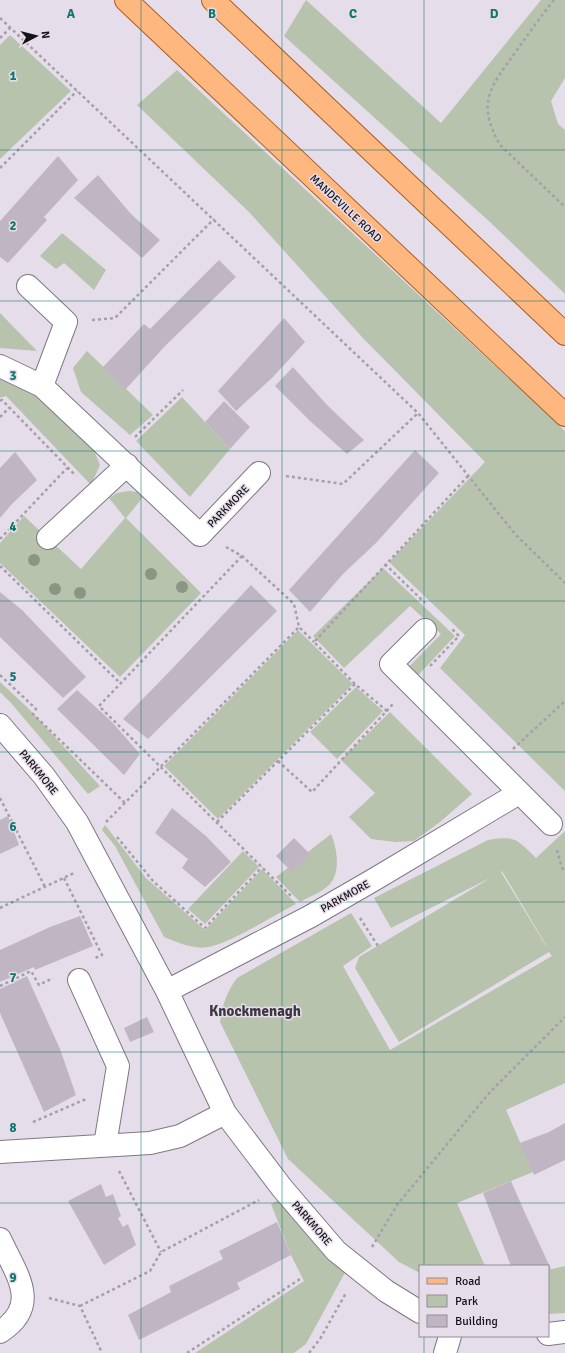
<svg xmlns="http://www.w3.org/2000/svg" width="565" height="1353" viewBox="0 0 565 1353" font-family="Signika,sans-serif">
<rect width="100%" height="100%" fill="#e6ddeb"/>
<path fill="#b7c3ad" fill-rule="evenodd" d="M306 0 441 123 541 0H565V78L551 101 558 124 565 130V294L491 223 284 36Z
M10 35 71 91 0 159V45Z
M177 70 565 431V791L440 668 465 635 389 562 485 462 362 337 249 212 137 105Z
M62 233 106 270 94 290 64 263 56 269 40 256Z
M0 313 37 351 0 348Z
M87 351 153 415 130 435 81 392 73 368Z
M0 375 47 402 93 448 100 465 91 485 6 396 0 398Z
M182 397 230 449 190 497 136 441Z
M128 491 138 492 144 496 126 518 201 593 120 677 0 563V543L24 516 81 569 125 518 109 498 117 493Z
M383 568 455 636 407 687 398 678 441 634 410 606 344 668 313 636Z
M298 630 353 684 218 819 164 766Z
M0 682 28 708 100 786 88 794 11 703 0 692Z
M356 687 383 711 337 759 310 732Z
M390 712 472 794 440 822 414 841 395 842 371 839 349 817 375 793 341 760Z
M105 825 146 878 205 930 262 869 296 904C274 915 231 943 208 947 194 950 177 942 164 937L115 846 102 830Z
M565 831V1083L506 1110 533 1172 457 1203 485 1266H420V1273L399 1262 288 1159 220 1022C222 1005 227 992 237 978L351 913 372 946 343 966 390 1050 552 956 549 952 399 1042 355 968 359 957 492 877 391 928 374 898 488 840C516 835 517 840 536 858ZM502 871 546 945V946L501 872Z
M331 834C337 848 341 871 330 884 323 892 308 897 300 902L276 877Z
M243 851 259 867 205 924 188 909Z
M280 1199 347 1269 306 1344 294 1353H195L304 1281 291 1255 271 1204Z
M565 1266V1313L548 1314V1270Z"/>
<path fill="#c0b6c3" d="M58 156 78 180 44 217 47 220 8 263 0 257V221Z
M98 175 131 214 160 240 142 258 74 198Z
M219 260 236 277 165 346 125 390 103 367 144 324 150 329Z
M284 318 305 342 273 377 236 411 218 391Z
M293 367 328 406 364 440 347 454 309 420 275 386Z
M224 401 250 427 230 449 205 422Z
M415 450 439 473 376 543 343 574 310 612 289 590Z
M15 452 37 480 12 504 0 518V468Z
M251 585 277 611 148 739 123 719 170 671Z
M0 592 22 610 86 677 63 698 0 637Z
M77 690 112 722 140 754 124 775 57 709Z
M172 808 206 836 231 862 205 887 182 868 188 859 155 833Z
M8 816 19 845 0 854V820Z
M294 838 310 854 292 872 276 856Z
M80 916 93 946 35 970 34 967 0 982V950L50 927Z
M27 976 60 1049 76 1095 44 1112 0 1013V989Z
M147 1017 154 1032 130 1042 124 1028Z
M565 1123V1160L534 1175 520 1143 549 1132Z
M511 1181 525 1213 551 1269 548 1270V1266H511L483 1193Z
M101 1184 106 1197 113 1194 121 1216 118 1218 123 1227 128 1224 136 1245 104 1265 68 1201Z
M277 1222 291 1255 237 1283 240 1289 139 1340 128 1315 171 1292 169 1286 223 1259 219 1251Z"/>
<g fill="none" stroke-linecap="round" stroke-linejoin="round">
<g stroke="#7f7884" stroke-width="24">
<path id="street" d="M28 286 66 322 42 386
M0 366 42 386 200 535 259 473
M48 538 127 465
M425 630 391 664 551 824
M0 725 44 776 77 822 167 991 225 1113 282 1188 336 1251 386 1291 420 1312
M79 980 118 1066 105 1145
M167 991 311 916 375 879 519 793
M0 1152 150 1143 180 1136 225 1113
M0 1239C16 1274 42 1305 0 1332
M548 1334 565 1332
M445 1353 450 1336"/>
</g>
<g stroke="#ac5e23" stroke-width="24">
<path id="primary" d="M126 0 565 415
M213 0 565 334"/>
</g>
<path stroke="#a69faa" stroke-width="2.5" stroke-dasharray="3 3" stroke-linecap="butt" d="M554 0C541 16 529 33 517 50 492 85 475 101 500 145L565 207
M0 18 418 413 515 534 565 583
M0 38 10 28
M0 168 77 91
M92 320 115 318 214 219
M0 401 2 400 76 476
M0 417 9 408
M135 437 183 390
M286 476 343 484 418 413
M0 539 67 468
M226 547 242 556 294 604 299 627 314 642
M242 556 99 706 292 897
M385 564 425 603
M0 566 120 683
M430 666 459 636 451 628
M0 675 36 709 33 714 125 803
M387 711 355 684 314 642 468 476
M513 749 565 701
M278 761 312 792 393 704
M0 798 45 887
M106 822 299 627
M217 822 355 684
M117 837 153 881 205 928 262 867
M557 850 562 868 565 871
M64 878 102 955 93 959
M0 908 74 873
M360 918 378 946
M0 986 31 971 39 985 53 978
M33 1122 86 1099
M119 1171 161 1252
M372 1247 397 1205 490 1092 565 1017
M49 1298 80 1306 102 1353
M80 1306 150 1271 161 1252 259 1200
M187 1353 300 1279
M309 1353 320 1339 346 1293"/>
<use href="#street" stroke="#fff" stroke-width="22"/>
<use href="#primary" stroke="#fdb77f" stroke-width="22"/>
</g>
<g fill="#8b9580">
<circle cx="34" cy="560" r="6"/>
<circle cx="151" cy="574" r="6"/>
<circle cx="182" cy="587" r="6"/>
<circle cx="55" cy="589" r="6"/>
<circle cx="80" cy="593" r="6"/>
</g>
<path fill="none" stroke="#0f766e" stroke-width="1" stroke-opacity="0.55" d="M141 0V1353M282 0V1353M424 0V1266M0 150H565M0 301H565M0 451H565M0 601H565M0 752H565M0 902H565M0 1052H565M0 1203H565M424 1336V1353"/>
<g text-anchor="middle" stroke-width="3" stroke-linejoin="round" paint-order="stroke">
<g font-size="11" fill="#161317" stroke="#e6ddeb">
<text transform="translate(346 208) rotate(43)" y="4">MANDEVILLE ROAD</text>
<text transform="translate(228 506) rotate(-46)" y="4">PARKMORE</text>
<text transform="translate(39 772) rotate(51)" y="4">PARKMORE</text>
<text transform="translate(345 896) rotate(-29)" y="4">PARKMORE</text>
<text transform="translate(312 1223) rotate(49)" y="4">PARKMORE</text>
</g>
<g font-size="15" font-weight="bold" fill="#3d3641" stroke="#e6ddeb">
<text x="255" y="1016">Knockmenagh</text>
</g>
</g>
<g font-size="13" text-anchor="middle" font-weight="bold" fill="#0f766e" stroke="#e6ddeb" stroke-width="3" stroke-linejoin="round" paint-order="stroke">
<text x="71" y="18">A</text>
<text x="212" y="18">B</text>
<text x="353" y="18">C</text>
<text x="494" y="18">D</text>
<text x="13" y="80">1</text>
<text x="13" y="230">2</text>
<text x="13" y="380">3</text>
<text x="13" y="531">4</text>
<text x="13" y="681">5</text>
<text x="13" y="831">6</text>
<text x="13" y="982">7</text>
<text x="13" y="1132">8</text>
<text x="13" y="1282">9</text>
</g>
<rect x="419" y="1265" width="130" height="72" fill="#e6ddeb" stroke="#938c96"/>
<rect x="427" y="1278" width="20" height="6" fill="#fdb77f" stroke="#938c96"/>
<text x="455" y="1285" font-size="12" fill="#161317">Road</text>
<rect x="427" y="1295" width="20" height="12" fill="#b7c3ad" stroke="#938c96"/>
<text x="455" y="1305" font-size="12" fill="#161317">Park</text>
<rect x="427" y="1315" width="20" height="12" fill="#c0b6c3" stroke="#938c96"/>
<text x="455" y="1325" font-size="12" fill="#161317">Building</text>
<g transform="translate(36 36) rotate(83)" stroke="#e6ddeb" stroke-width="3" paint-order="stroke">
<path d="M0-3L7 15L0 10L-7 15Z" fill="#161317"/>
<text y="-6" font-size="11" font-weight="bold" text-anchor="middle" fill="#161317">N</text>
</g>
</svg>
